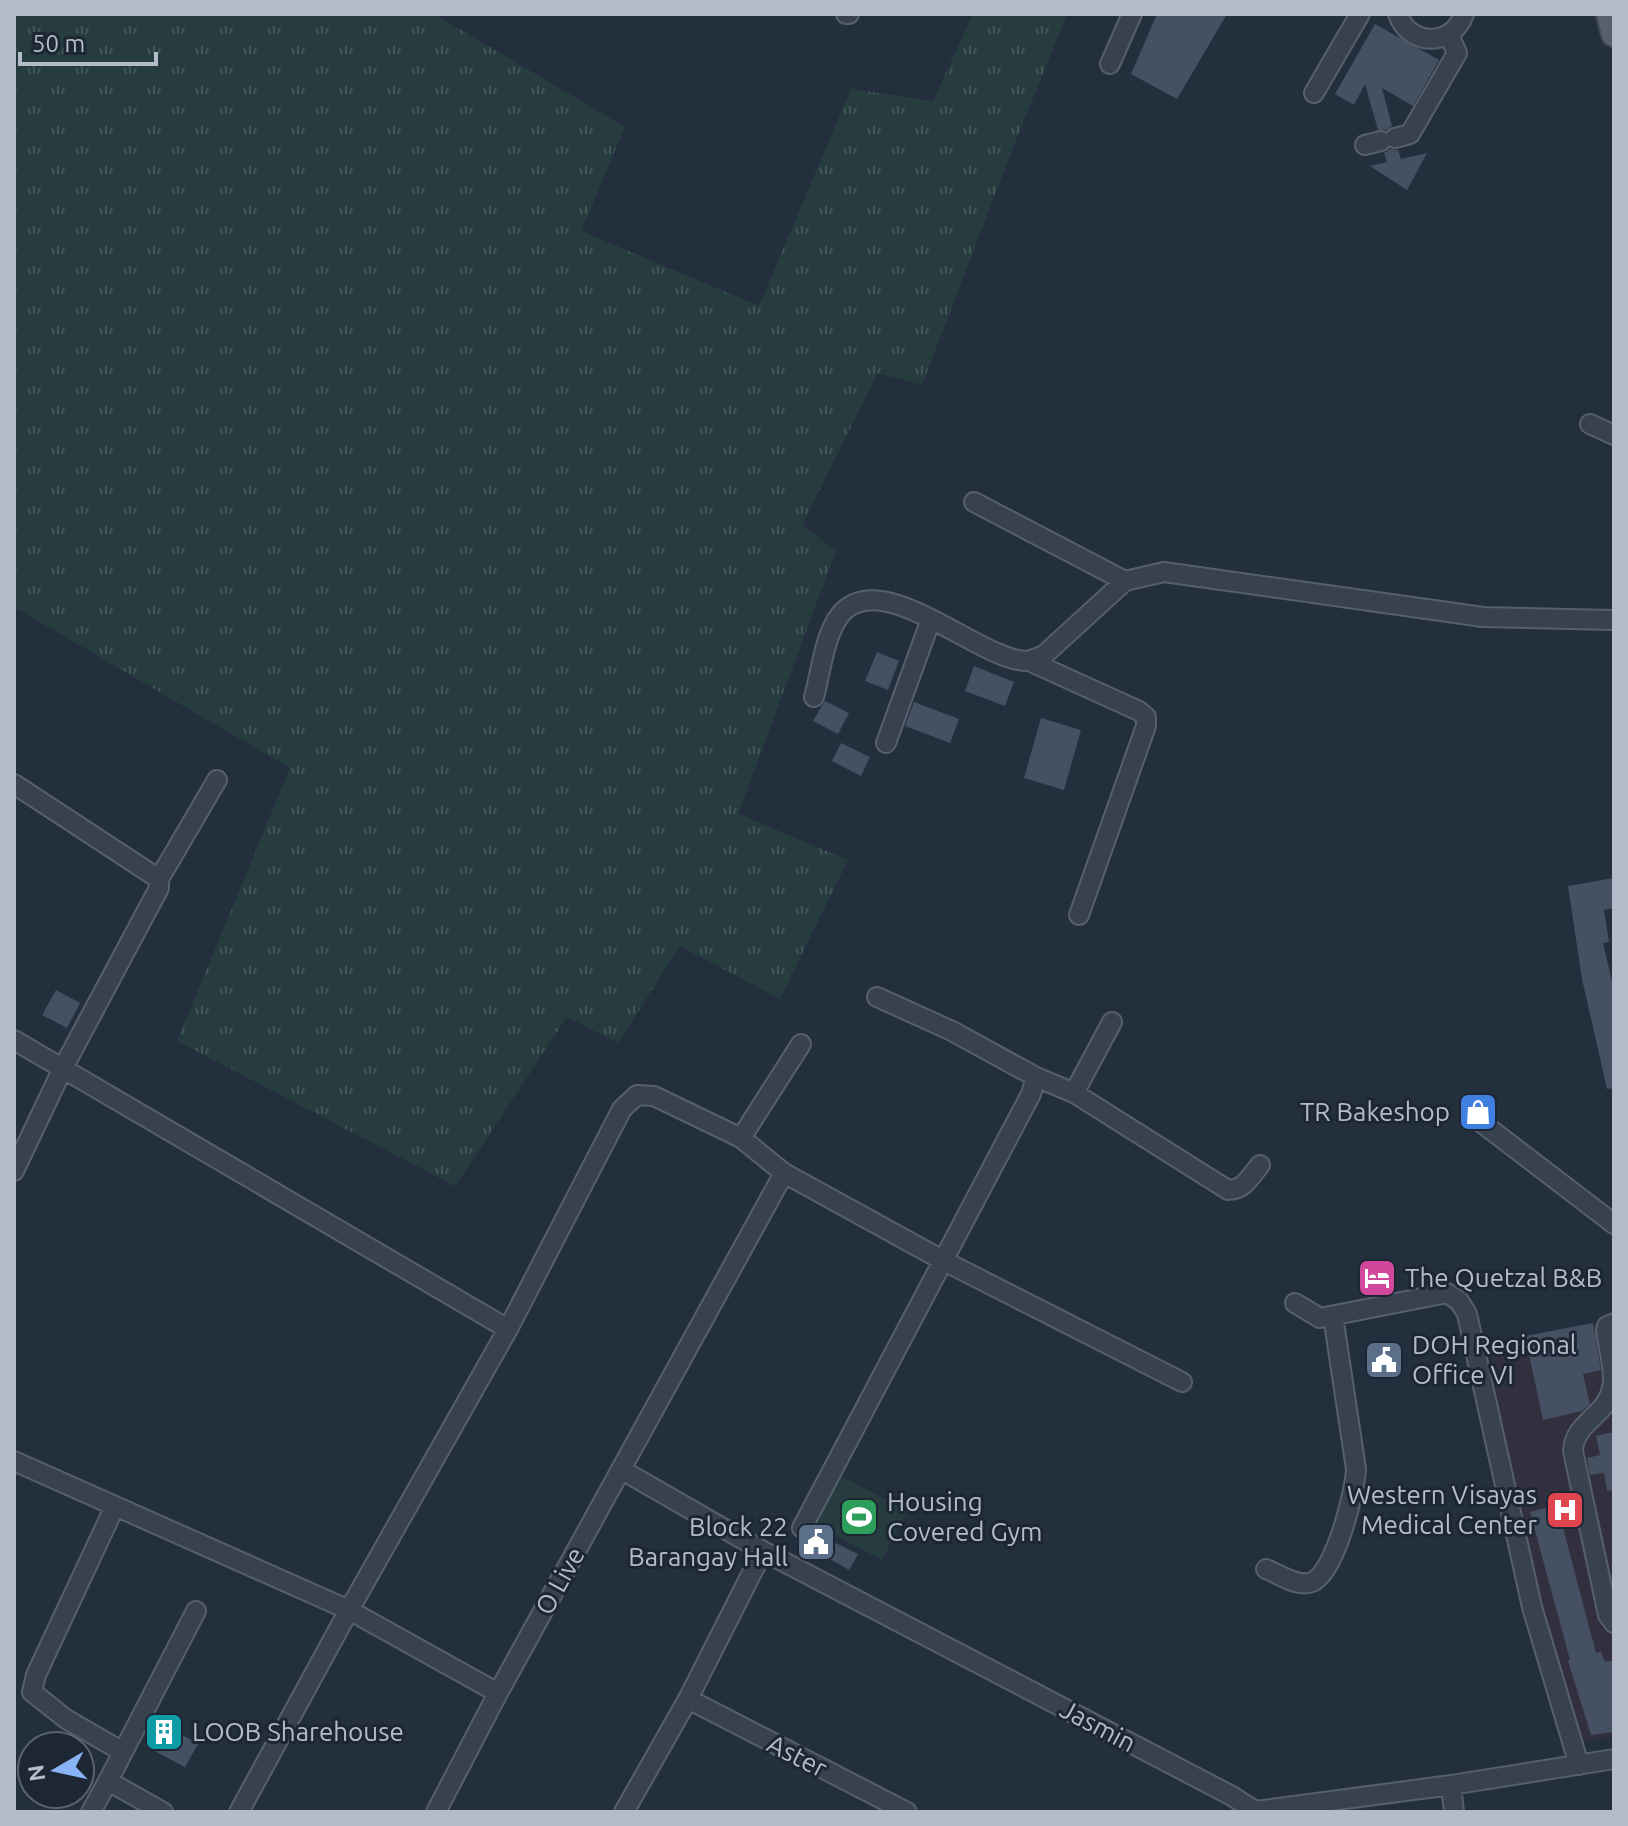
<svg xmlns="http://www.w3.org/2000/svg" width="1628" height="1826" viewBox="0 0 1628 1826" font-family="Ubuntu,sans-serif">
<defs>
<pattern id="grass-tufts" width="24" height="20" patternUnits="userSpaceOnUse" patternTransform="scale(2)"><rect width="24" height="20" fill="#263c3f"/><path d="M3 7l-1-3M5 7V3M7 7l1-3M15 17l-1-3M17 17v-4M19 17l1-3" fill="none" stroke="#435659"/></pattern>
</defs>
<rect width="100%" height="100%" fill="#242f3e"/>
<path fill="#32303f" d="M1614 1319V1736L1575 1742 1547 1645 1505 1454 1489 1343Z"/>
<path fill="url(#grass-tufts)" d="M14 14H434L625 127 581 231 759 306 851 89 933 101 973 14H1067L1016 140 922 385 878 373 802 525 836 551 738 814 848 860 780 999 680 946 618 1043 567 1017 455 1186 177 1041 290 768 14 607Z"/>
<path fill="#263c3f" d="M837 1474 907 1511 882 1560 811 1523Z"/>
<path fill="#455162" d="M1157 14H1227L1177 99 1131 74Z
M1375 24 1439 60 1413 106 1382 88 1392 126 1386 130H1378L1365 84 1354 105 1335 94Z
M1390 149 1398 150 1401 159 1427 153 1407 190 1370 166 1387 162 1384 153Z
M877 652 899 661 888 690 865 681Z
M974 666 1014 682 1005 706 965 691Z
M825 701 849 713 838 734 813 721Z
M914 702 959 719 950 743 905 726Z
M1041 718 1081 730 1064 790 1024 778Z
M841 743 870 757 861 776 832 761Z
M1614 878V908L1604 910 1609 942 1603 943 1614 990V1088L1607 1089 1582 979 1568 886Z
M56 990 80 1003 67 1028 42 1015Z
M1593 1323 1601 1370 1583 1374 1590 1404 1582 1411 1543 1420 1525 1336Z
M1614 1432V1490L1607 1491 1604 1473 1590 1475 1587 1458 1600 1455 1596 1436Z
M1557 1505 1596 1653 1601 1652 1605 1662 1614 1660V1732L1591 1735 1568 1661 1570 1660 1530 1512Z
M813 1532 858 1554 849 1570 802 1543Z
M157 1720 198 1744 185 1767 145 1746Z"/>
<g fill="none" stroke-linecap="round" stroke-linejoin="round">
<g stroke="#565f6c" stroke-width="22">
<path id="minor" d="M846 14H849
M1398 14C1409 47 1453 47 1464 14
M1110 64 1132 14
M1314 93 1360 14
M1395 138 1410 134 1457 53 1449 35
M1365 145 1381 141
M1590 424 1614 435
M974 502 1125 581
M1029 661 1139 711 1146 717V726L1079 915
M814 697C821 672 824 636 840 615 881 564 979 661 1027 661 1032 660 1039 657 1044 655L1125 581 1164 572 1483 617 1614 620
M886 743 931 619
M14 784 159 879V888L63 1068 14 1171
M159 879 217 780
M877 997 952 1031 1036 1077
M14 1040 508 1329
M1074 1093 1112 1022
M1482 1123 1614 1224
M741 1138 801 1044
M1295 1303 1320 1318 1447 1293 1459 1301 1467 1314 1532 1607 1579 1765
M1614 1323 1607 1326 1606 1331C1608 1348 1616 1371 1612 1388 1607 1416 1574 1422 1573 1451L1608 1615 1614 1623
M14 1461 349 1610 498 1693
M622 1470 763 1551 1232 1796 1255 1811 1451 1785 1614 1759
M115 1506 36 1675 32 1692 66 1719 123 1752
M802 1528 1031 1094 1036 1077 1074 1093 1228 1190C1244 1190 1250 1177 1260 1165
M1266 1569C1279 1574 1298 1588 1312 1582 1335 1573 1355 1492 1356 1469L1333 1316
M688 1699 907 1812
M1451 1785 1454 1812
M91 1812 108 1781
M163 1812 108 1781 196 1611
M239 1812 349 1610 508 1329 622 1109 637 1095 654 1096 741 1138 784 1173 944 1261 1182 1382
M436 1812 498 1693 784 1173
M624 1812 688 1699 763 1551"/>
</g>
<g stroke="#414a57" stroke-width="28">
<path id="major" d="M1609 14 1614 34"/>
</g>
<use href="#minor" stroke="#38414e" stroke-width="18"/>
<use href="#major" stroke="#56606e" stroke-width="24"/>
</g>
<defs>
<g id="shop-square" transform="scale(2)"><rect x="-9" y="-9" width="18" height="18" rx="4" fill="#3f7fe0" stroke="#1d2633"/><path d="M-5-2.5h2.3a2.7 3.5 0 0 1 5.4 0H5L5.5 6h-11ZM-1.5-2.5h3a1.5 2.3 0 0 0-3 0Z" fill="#fff"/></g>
<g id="hotel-square" transform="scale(2)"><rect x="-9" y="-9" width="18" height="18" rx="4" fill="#d1479c" stroke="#1d2633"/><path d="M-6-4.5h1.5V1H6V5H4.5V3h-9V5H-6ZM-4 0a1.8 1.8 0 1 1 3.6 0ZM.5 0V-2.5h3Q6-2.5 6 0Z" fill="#fff"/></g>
<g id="civic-square" transform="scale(2)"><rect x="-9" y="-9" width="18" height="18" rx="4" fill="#5c6f8a" stroke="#1d2633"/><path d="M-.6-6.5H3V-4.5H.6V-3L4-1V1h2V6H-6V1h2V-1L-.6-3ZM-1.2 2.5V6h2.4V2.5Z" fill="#fff"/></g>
<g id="hospital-square" transform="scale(2)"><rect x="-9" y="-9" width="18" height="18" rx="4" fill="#e0444e" stroke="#1d2633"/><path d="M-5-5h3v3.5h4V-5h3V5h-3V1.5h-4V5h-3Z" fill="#fff"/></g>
<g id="stadium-square" transform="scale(2)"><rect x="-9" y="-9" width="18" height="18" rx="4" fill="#2e9e5b" stroke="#1d2633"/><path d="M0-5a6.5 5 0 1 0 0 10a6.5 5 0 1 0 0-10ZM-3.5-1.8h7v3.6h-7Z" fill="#fff"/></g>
<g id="building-square" transform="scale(2)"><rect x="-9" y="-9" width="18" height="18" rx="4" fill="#0f9aa8" stroke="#1d2633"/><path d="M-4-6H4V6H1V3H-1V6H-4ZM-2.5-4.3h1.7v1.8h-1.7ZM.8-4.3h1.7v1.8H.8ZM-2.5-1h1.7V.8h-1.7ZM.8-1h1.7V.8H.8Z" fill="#fff"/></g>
</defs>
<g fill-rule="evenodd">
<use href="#shop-square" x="1478" y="1112"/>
<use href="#hotel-square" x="1377" y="1278"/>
<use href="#civic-square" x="1384" y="1360"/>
<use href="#hospital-square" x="1565" y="1510"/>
<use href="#stadium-square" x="859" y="1517"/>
<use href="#civic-square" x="816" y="1542"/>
<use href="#building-square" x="164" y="1732"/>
</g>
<g text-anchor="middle" stroke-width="6" stroke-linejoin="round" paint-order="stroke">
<g font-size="26" fill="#b4bcc9" stroke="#1d2633" text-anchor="start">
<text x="1450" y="1121" text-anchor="end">TR Bakeshop</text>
<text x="1405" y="1287">The Quetzal B&amp;B</text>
<text x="1412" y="1354">DOH Regional<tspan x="1412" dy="30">Office VI</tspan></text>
<text x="1537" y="1504" text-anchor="end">Western Visayas<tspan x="1537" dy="30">Medical Center</tspan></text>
<text x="887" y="1511">Housing<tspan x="887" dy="30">Covered Gym</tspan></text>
<text x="788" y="1536" text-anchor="end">Block 22<tspan x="788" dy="30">Barangay Hall</tspan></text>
<text x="192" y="1741">LOOB Sharehouse</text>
</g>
<g font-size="26" fill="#b4bcc9" stroke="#1d2633">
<text transform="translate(560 1581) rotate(-61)" y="9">O Live</text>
<text transform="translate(1098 1726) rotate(28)" y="9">Jasmin</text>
<text transform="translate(797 1756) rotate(27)" y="9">Aster</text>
</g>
</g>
<rect width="1628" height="1826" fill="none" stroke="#b4bcc9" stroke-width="32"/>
<g transform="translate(56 1770) rotate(261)"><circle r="38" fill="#1d2633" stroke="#59626f" stroke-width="2"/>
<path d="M0-6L14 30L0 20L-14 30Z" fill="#8ab4f8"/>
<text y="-12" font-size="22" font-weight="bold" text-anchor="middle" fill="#b4bcc9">N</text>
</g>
<path d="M20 52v12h136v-12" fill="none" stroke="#b4bcc9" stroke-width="4"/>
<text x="32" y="52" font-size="24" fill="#b4bcc9" stroke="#1d2633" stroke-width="6" paint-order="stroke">50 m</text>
</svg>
